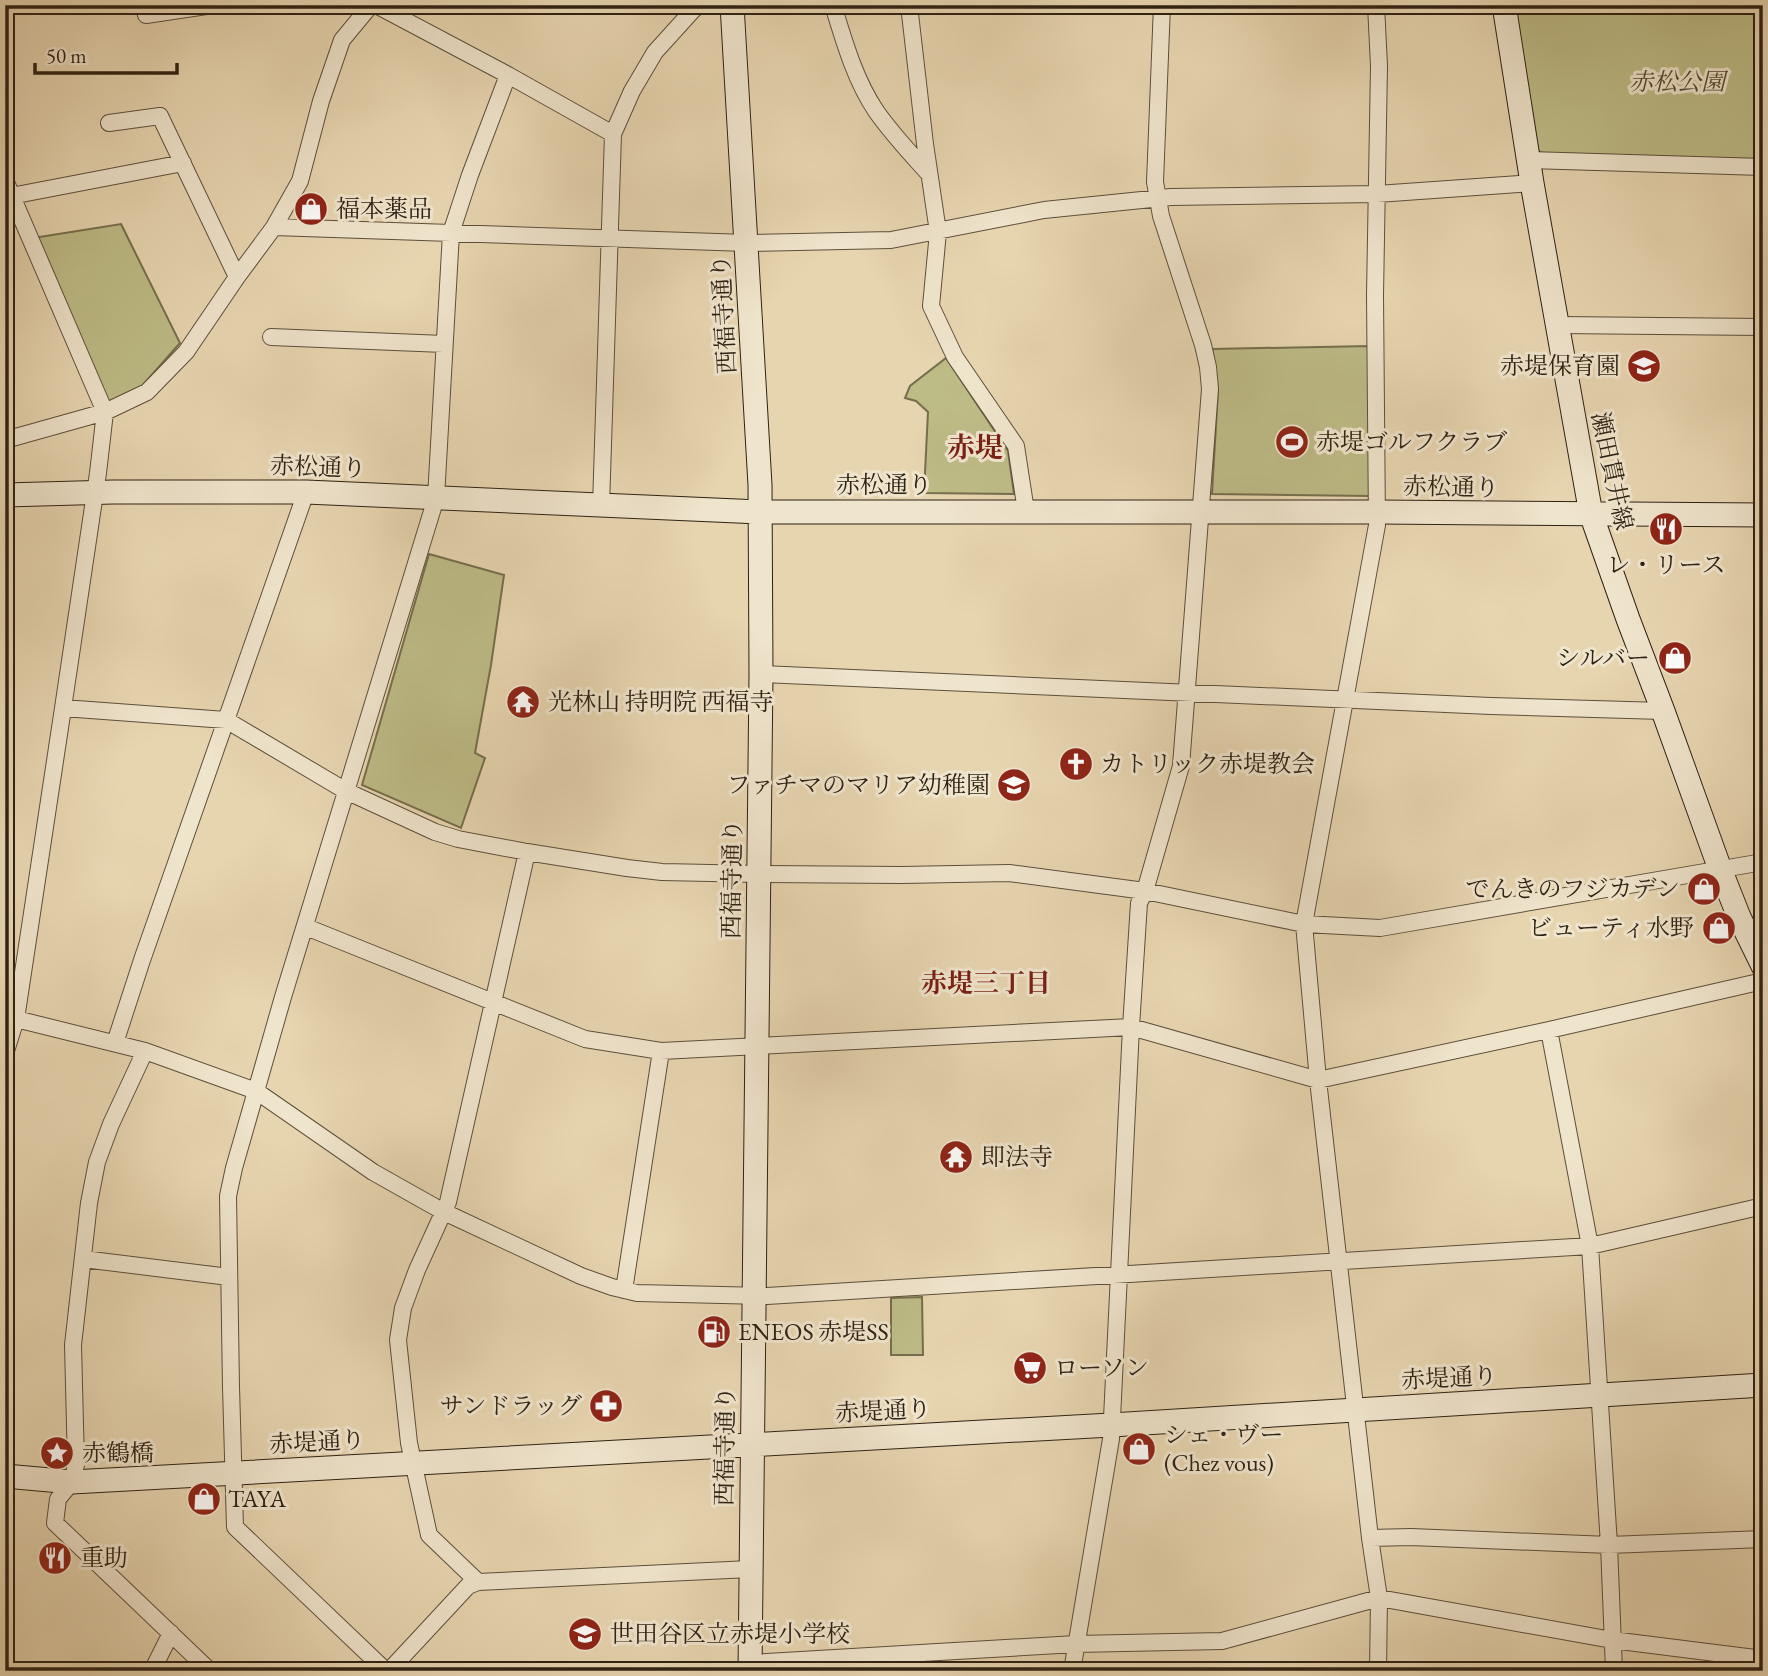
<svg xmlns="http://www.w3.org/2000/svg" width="1768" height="1676" viewBox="0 0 1768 1676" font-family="'EB Garamond','Noto Serif JP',serif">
<rect width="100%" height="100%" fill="#e7d5b0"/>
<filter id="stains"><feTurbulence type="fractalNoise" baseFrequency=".00286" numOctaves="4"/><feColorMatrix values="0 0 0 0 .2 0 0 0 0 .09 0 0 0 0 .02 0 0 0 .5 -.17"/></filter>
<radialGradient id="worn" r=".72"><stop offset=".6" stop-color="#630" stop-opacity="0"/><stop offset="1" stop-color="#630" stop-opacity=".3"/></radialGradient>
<path fill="#bdbb86" stroke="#766e4d" stroke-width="2" d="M1510 5H1763V159L1547 157 1536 149Z
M121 224 180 343 142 386 107 406 33 238Z
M1369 346 1370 496 1212 494 1218 391 1212 349Z
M946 358 1008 451 1014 494 924 493 928 412 916 401 905 398 910 386Z
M429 554 504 575 491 665 475 753 485 758 461 828 362 785Z
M922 1297 923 1355H891V1298Z"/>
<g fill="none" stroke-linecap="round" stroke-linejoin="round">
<g stroke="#5d4f3b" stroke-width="18">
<path id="street" d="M145 5 146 15 213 5
M376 5 508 75 613 134
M833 5C844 41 855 80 876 111 892 134 911 154 929 174
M909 5 925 144 938 232 931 306 955 357 1016 446 1026 511
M1376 5 1379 66 1375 295 1377 525 1304 924 1318 1080 1370 1538 1379 1598 1378 1671
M109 123 160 116 237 277
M1529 160 1763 167
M5 180 105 412 98 473 63 708 16 1019 5 1054
M11 196 183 163
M274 227 747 243 891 240 1044 210 1171 197 1377 194 1532 183
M1557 325 1763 327
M271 337 444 344
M5 440 105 412 147 392 186 352 237 277 274 227 300 181 321 101 342 40 371 5
M1763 477V530
M601 506 613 134 632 91 655 52 694 9 700 5
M761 674 1491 706 1663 711
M63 708 226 720 346 791 435 832 458 839 527 852 627 868 662 872 759 874 902 875 1009 873 1145 891 1304 924 1380 928 1763 862
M306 927 585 1039 661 1051 1131 1027 1318 1080 1549 1030 1763 981
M5 1014 16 1019 145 1051 256 1091 373 1172 444 1212 581 1276 612 1287 637 1293 767 1296 1590 1246 1763 1206
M1549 1030 1590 1246 1609 1545 1614 1671
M115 1043 142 960 306 492
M145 1051 111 1124 97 1162 89 1203 73 1345 76 1465 72 1482 58 1499 55 1523 210 1671
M83 1259 229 1277
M624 1290 661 1051
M1370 1538 1411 1537 1609 1545 1763 1539
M478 1582 429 1535 409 1443 398 1340 403 1308 417 1270 448 1202 527 852
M750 1663 1076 1644 1222 1641 1379 1598 1612 1640 1763 1659
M152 1671 171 1633
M386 1671 235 1527 231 1387 228 1196 234 1168 283 997 436 498 451 233 470 175 508 75
M389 1671 468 1586 478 1582 750 1569
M1072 1671 1111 1439 1131 1027 1139 903 1145 891 1181 766 1210 389 1208 367 1203 345 1161 216 1155 182 1162 5"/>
</g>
<g stroke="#2f2214" stroke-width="25">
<path id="secondary" d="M732 5 760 485 761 674 750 1671
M1504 5 1532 183 1591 514 1628 619 1663 711 1720 869 1739 917 1763 966
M5 495 113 492H306L760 512H1378L1763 515
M5 1476 72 1482 1111 1425 1763 1385"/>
</g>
<use href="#street" stroke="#efe4cc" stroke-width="16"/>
<use href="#secondary" stroke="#efe4cc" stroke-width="23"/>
</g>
<defs>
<g id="shop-disc" transform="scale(1.75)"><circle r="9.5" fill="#8f2418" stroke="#efe4cc"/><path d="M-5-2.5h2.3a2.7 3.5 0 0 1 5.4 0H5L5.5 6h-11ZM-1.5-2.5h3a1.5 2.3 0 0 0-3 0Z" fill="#fff"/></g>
<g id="school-disc" transform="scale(1.75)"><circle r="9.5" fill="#8f2418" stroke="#efe4cc"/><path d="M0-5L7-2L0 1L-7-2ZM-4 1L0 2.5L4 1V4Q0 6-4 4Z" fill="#fff"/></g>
<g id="stadium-disc" transform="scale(1.75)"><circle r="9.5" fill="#8f2418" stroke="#efe4cc"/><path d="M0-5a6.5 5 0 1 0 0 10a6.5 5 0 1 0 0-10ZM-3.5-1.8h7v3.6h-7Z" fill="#fff"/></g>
<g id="restaurant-disc" transform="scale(1.75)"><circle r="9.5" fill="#8f2418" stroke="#efe4cc"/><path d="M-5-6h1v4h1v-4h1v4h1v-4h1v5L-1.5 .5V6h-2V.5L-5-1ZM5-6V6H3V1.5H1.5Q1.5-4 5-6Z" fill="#fff"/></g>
<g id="temple-disc" transform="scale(1.75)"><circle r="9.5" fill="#8f2418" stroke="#efe4cc"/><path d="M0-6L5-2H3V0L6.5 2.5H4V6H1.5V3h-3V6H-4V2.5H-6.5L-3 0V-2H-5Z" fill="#fff"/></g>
<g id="church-disc" transform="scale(1.75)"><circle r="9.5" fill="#8f2418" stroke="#efe4cc"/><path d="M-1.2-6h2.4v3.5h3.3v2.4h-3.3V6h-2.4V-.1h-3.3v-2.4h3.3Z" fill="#fff"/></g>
<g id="fuel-disc" transform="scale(1.75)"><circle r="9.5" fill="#8f2418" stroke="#efe4cc"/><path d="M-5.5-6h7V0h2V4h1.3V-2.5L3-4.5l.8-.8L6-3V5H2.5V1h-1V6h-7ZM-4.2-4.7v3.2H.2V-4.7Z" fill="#fff"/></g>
<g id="supermarket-disc" transform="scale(1.75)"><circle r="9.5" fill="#8f2418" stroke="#efe4cc"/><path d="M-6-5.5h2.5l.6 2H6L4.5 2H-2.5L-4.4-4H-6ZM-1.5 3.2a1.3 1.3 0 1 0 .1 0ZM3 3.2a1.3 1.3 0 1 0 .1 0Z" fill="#fff"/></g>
<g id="pharmacy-disc" transform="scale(1.75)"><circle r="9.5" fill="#8f2418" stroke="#efe4cc"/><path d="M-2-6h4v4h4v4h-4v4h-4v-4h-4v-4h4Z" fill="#fff"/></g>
<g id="sight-disc" transform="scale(1.75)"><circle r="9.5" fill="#8f2418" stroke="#efe4cc"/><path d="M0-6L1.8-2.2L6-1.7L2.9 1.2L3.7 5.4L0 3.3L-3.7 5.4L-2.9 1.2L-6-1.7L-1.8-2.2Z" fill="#fff"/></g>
</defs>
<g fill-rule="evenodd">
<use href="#shop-disc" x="311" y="209"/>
<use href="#school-disc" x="1644" y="366"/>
<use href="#stadium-disc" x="1292" y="442"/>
<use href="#restaurant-disc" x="1666" y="529"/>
<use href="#shop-disc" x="1675" y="658"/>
<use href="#temple-disc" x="523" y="702"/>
<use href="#church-disc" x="1076" y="764"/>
<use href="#school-disc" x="1014" y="785"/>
<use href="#shop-disc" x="1704" y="889"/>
<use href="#shop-disc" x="1719" y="928"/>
<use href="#temple-disc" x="956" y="1157"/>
<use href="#fuel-disc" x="714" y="1332"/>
<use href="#supermarket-disc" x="1030" y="1368"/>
<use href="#pharmacy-disc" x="606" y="1406"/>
<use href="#shop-disc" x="1139" y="1449"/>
<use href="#sight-disc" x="57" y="1453"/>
<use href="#shop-disc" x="204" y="1499"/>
<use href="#restaurant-disc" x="55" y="1558"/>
<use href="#school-disc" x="585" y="1634"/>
</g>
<g text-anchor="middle" stroke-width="6" stroke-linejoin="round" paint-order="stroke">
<g font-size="24" font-style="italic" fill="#524830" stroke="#efe4cc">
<text x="1677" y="90">赤松公園</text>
</g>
<g font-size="24" fill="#2f2214" stroke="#efe4cc" text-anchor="start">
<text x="336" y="217">福本薬品</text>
<text x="1620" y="374" text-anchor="end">赤堤保育園</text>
<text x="1316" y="450">赤堤ゴルフクラブ</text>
<text x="1666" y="573" text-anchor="middle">レ・リース</text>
<text x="1650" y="666" text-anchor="end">シルバー</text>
<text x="548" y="710">光林山 持明院 西福寺</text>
<text x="1100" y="772">カトリック赤堤教会</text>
<text x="990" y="793" text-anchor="end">ファチマのマリア幼稚園</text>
<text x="1680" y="897" text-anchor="end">でんきのフジカデン</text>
<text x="1694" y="936" text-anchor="end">ビューティ水野</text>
<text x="981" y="1165">即法寺</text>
<text x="738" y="1340">ENEOS 赤堤SS</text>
<text x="1054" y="1376">ローソン</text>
<text x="582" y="1414" text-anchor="end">サンドラッグ</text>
<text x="1164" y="1443">シェ・ヴー<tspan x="1164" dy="28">(Chez vous)</tspan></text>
<text x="82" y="1461">赤鶴橋</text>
<text x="228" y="1507">TAYA</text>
<text x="80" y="1566">重助</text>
<text x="610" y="1642">世田谷区立赤堤小学校</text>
</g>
<g font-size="24" fill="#2f2214" stroke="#efe4cc">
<text transform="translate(724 314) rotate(-93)" y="8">西福寺通り</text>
<text transform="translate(318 467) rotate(2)" y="8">赤松通り</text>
<text transform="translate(1612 471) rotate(78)" y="8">瀬田貫井線</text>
<text x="884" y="493">赤松通り</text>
<text transform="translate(1451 487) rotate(1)" y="8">赤松通り</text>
<text transform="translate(732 879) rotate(-89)" y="8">西福寺通り</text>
<text transform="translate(1449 1378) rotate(-3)" y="8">赤堤通り</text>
<text transform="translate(883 1411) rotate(-3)" y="8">赤堤通り</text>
<text transform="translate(317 1442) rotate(-3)" y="8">赤堤通り</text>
<text transform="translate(725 1446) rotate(-89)" y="8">西福寺通り</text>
</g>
<g font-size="26" font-weight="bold" fill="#7a1f14" stroke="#efe4cc">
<text x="986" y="992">赤堤三丁目</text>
</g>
<g font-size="28" font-weight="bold" fill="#7a1f14" stroke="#efe4cc">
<text x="975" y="457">赤堤</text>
</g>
</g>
<rect width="1768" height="1676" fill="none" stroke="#e7d5b0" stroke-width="28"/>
<rect x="7" y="7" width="1754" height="1662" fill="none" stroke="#2f2214" stroke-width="3.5"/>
<rect x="14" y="14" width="1740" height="1648" fill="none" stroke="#2f2214" stroke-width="2"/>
<path d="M35 63v10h142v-10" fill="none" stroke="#2f2214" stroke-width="3.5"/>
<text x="46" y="63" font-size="21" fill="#2f2214" stroke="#efe4cc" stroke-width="5" paint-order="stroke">50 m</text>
<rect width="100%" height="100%" filter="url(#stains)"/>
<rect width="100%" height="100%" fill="url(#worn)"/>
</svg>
